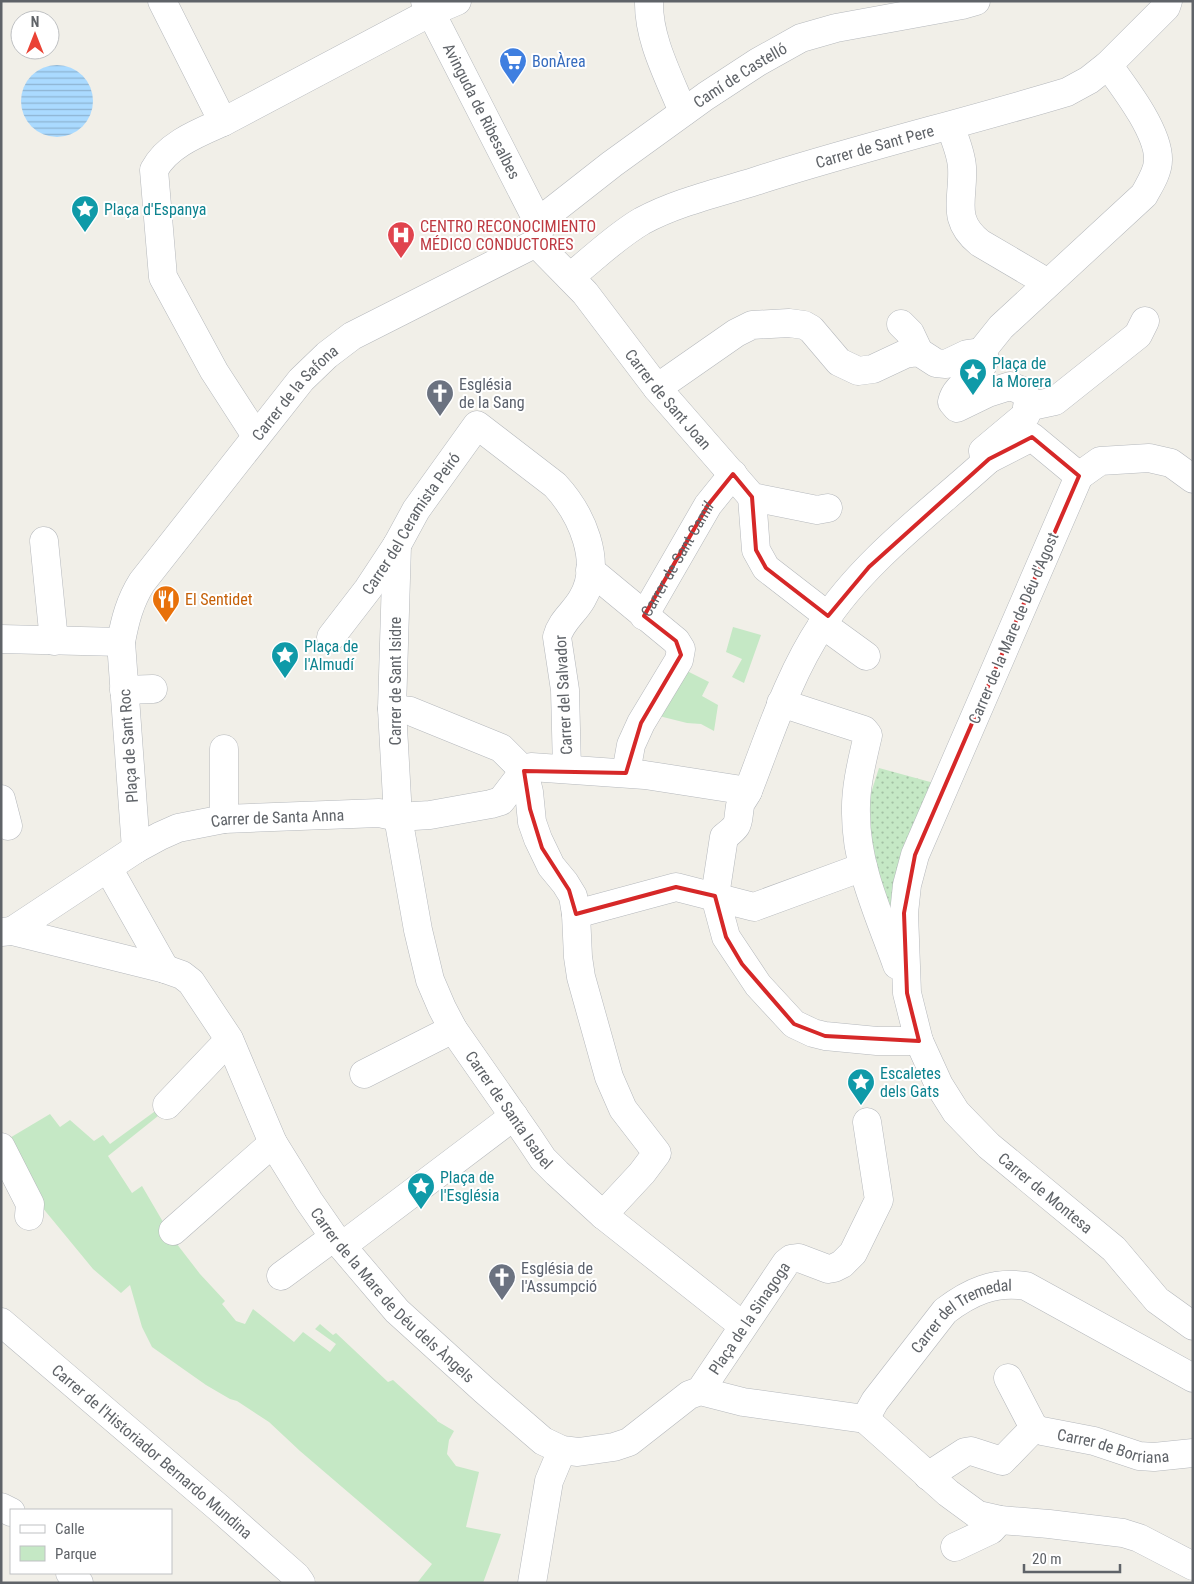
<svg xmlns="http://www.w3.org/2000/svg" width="1194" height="1584" viewBox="0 0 1194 1584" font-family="'Roboto Condensed',sans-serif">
<defs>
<pattern id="grass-dots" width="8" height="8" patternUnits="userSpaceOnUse" patternTransform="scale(1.25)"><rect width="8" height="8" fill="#c5e8c5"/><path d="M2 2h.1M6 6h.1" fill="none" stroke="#a3c0a4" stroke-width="1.8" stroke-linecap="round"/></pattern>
<pattern id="water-rules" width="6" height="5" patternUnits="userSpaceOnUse" patternTransform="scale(1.25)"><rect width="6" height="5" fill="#aadaff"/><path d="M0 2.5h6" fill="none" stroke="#8eb4d2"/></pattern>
</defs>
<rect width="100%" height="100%" fill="#f1efe8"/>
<path fill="url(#grass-dots)" d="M879 768 934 783 891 914 871 878 870 796Z"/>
<path fill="#c5e8c5" d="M733 627 761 635 744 683 732 677 742 659 726 652Z
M679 667 709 682 702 696 718 705 714 731 701 724 687 723 651 714Z
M165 1104 168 1108 108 1156 132 1193 142 1186 173 1239 200 1274 225 1301 222 1304 236 1321 245 1324 253 1309 294 1342 303 1332 330 1352 336 1344 315 1329 320 1324 333 1335 336 1333 388 1382 393 1380 437 1420V1421L454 1431 449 1440 447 1454 456 1466 479 1472 466 1527 501 1534 483 1583H417L432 1564 300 1451 269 1422 237 1401 230 1399 206 1385 152 1347 142 1327 130 1285 121 1293 93 1269 37 1201 8 1139 50 1114 60 1127 70 1120 94 1141 103 1135 110 1144Z"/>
<path fill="url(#water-rules)" d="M21 101a36 36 0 1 1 72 0a36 36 0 1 1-72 0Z"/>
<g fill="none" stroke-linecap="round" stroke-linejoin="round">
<g stroke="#b5b8bc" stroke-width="29">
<g id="minor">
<path d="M162 1 223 122 431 12 457 1"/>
<path d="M649 1C648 39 669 77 683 112"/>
<path d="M223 122C198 133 167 145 154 170L163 277 214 371 256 436"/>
<path d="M950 126C955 139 961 153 962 167 964 199 950 219 980 243L1048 283"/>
<path id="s1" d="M538 222 612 164 706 96 758 62 801 38 836 28 962 5 976 1"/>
<path id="s2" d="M536 243 585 293 657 388 752 497 817 510 828 508"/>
<path id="s3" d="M570 277C593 259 616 236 642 221 677 202 718 193 756 181 859 148 964 123 1067 92L1089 80 1108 65 1166 7 1168 1"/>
<path d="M901 324 910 333 919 352"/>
<path d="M981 352 1001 327 1144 195C1150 184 1158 172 1158 160 1159 132 1124 87 1108 65"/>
<path id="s4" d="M657 388 736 333 752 325 789 323 804 325 811 329 839 362 858 371 873 369 905 354 919 352 936 363 946 364 967 354 981 352 985 359C983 364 981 370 977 374 967 383 955 388 952 402L957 408 988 393 1010 386 1023 391 1029 401 1026 415 983 451 984 458 989 459 1032 437 1079 476 915 855 907 885 904 913 907 993 919 1041 939 1085 956 1112 989 1146 1114 1249 1157 1300 1193 1326"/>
<path d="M1027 407 1055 401 1138 335 1145 321"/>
<path d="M1079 476 1100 461 1149 458 1171 463 1193 479"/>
<path d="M752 497 756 550 766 568 828 616"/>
<path d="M44 541 54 641"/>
<path id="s5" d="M397 545 392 709 398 817 418 930 430 980 442 1008 453 1029 529 1138 543 1159 557 1173 603 1215 742 1325"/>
<path d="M590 570 676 641 681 649 679 660 641 723 631 745 626 773"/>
<path id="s6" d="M644 616 708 505 733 474"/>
<path d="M822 624 866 656"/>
<path id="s7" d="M331 637 368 589 397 545 416 510 477 425 555 485C581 513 604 562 582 599 574 613 561 621 557 637L565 690 567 769"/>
<path d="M1 639 121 642"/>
<path d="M124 690 153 689"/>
<path d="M781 703 864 730 868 735C862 761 855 788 856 814 856 867 880 917 897 965"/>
<path d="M392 709 410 711 501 748 524 771 529 792 532 822 538 839 551 866 565 883 573 896 576 914 578 957 581 977 609 1077 623 1109 657 1153 642 1173 603 1215"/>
<path d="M1 799 8 826"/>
<path d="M224 819V749"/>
<path id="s8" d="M136 849 121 642C125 620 130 601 142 582L301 380 327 355 352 336 536 243 539 233 538 222 425 1"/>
<path d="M108 868 165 969"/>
<path d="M576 914 676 887 754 907 863 867"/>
<path id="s9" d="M12 931 136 849 160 836 178 828 224 819 379 813 398 817 430 815 491 804 501 801 524 771 531 767 645 775 748 791"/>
<path id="s10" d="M1 932 12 931 165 969 182 975 191 982 229 1039 273 1143 309 1201 334 1237 397 1311 484 1390 543 1441 562 1450 578 1452 614 1447 629 1442 689 1395 700 1391 743 1402 865 1419"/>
<path d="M919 1041H877L825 1036 813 1033 794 1024 758 985 726 937 715 896 724 837C741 824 737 824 740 806 741 801 746 796 748 791 770 735 788 676 822 625 863 561 933 510 989 459"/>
<path d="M364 1074 453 1029"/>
<path d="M167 1105 229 1040"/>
<path d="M1 1147 30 1204 29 1216"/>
<path d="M173 1231 273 1143"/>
<path d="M342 1246 514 1116"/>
<path d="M281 1276 334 1237"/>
<path id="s11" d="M1 1322 219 1508 296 1576 301 1583"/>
<path id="s12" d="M1008 1378 1034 1428 1042 1431 1094 1441 1139 1456 1154 1457 1193 1453"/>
<path id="s13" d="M700 1391 786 1263 791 1259 799 1258 828 1269 834 1268 842 1264 853 1253 879 1200 867 1122"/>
<path id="s14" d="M865 1419 875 1401 945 1311C970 1292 994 1281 1026 1286L1193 1378"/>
<path d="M865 1419 948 1493 978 1515 1000 1520 1049 1524 1123 1533 1139 1538 1193 1566"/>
<path d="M928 1476 965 1452 971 1451 1002 1461 1034 1428"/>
<path d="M1 1507 11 1512"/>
<path d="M955 1547 991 1530 1000 1520"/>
<path d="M70 1573 79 1583"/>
<path d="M532 1583 549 1481 562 1450"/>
</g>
</g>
<use href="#minor" stroke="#fff" stroke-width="28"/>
</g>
<path fill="none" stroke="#d62828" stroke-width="4" stroke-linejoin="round" d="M1032 437 1079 476 915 855 904 913 907 993 919 1041 825 1036 794 1024 742 964 726 937 715 896 676 887 576 914 569 890 542 848 530 809 524 771 626 773 641 723 681 655 676 641 644 616 708 505 733 474 752 497 756 550 766 568 828 616 869 567 989 459Z"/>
<defs>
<g id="supermarket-pin" transform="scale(1.4375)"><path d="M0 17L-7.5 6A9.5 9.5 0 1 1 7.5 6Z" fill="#3f7fe0" stroke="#fff"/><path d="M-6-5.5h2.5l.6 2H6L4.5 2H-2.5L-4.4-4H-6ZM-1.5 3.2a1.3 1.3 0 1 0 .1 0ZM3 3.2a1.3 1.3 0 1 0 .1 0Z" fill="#fff"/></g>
<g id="sight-pin" transform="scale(1.4375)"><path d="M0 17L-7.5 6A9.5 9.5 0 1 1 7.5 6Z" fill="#0f9aa8" stroke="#fff"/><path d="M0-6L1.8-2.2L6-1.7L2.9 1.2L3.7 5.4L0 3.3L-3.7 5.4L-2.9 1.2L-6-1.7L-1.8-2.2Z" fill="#fff"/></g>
<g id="hospital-pin" transform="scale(1.4375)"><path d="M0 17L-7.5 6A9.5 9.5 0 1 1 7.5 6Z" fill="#e0444e" stroke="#fff"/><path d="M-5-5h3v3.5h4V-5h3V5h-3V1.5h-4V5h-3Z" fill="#fff"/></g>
<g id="church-pin" transform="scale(1.4375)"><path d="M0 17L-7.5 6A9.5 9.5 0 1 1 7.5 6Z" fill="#6b7280" stroke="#fff"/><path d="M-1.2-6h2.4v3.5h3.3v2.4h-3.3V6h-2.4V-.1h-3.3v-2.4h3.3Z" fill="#fff"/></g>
<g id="restaurant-pin" transform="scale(1.4375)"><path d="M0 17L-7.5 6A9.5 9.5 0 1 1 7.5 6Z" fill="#e8710a" stroke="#fff"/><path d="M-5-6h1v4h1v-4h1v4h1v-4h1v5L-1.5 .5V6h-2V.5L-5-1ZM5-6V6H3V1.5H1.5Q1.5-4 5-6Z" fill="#fff"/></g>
</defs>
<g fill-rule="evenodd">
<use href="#supermarket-pin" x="513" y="61"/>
<use href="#sight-pin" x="85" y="209"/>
<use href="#hospital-pin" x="401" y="235"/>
<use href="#sight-pin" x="973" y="372"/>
<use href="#church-pin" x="440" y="393"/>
<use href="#restaurant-pin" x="166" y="599"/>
<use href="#sight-pin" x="285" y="655"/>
<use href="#sight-pin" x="861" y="1082"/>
<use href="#sight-pin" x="421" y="1186"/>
<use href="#church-pin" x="502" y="1277"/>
</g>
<g text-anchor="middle" stroke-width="4" stroke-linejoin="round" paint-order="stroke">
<g font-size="16" fill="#366cbe" stroke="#fff" text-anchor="start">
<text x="532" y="67">BonÀrea</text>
</g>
<g font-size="16" fill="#5f6368" stroke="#fff">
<text dy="6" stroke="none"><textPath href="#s1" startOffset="250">Camí de Castelló</textPath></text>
<text transform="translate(482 111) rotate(63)" y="6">Avinguda de Ribesalbes</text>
<text dy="6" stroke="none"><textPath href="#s3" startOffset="336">Carrer de Sant Pere</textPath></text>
<text dy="6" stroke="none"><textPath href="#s8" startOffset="515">Carrer de la Safona</textPath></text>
<text dy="6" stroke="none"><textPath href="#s2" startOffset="205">Carrer de Sant Joan</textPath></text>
<text dy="6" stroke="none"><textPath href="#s7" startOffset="139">Carrer del Ceramista Peiró</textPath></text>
<text dy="6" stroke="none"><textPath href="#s6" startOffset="66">Carrer de Sant Camil</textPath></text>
<text transform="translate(1013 628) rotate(-67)" y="6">Carrer de la Mare de Déu d'Agost</text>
<text transform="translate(395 681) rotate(-90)" y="6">Carrer de Sant Isidre</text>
<text transform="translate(563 695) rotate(-93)" y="6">Carrer del Salvador</text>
<text transform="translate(128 746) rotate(-94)" y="6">Plaça de Sant Roc</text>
<text dy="6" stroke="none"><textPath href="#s9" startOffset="296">Carrer de Santa Anna</textPath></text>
<text dy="6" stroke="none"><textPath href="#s5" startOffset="591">Carrer de Santa Isabel</textPath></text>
<text dy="6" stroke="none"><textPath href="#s4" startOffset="1520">Carrer de Montesa</textPath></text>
<text dy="6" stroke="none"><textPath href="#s10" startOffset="574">Carrer de la Mare de Déu dels Àngels</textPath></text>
<text dy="6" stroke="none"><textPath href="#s13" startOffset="88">Plaça de la Sinagoga</textPath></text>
<text dy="6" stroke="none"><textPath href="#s14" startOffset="146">Carrer del Tremedal</textPath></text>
<text dy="6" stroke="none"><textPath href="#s12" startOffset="138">Carrer de Borriana</textPath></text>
<text dy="6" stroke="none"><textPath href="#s11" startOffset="199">Carrer de l'Historiador Bernardo Mundina</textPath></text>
</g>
<g font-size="16" fill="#0d838f" stroke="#fff" text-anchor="start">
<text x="104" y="215">Plaça d'Espanya</text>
<text x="992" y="369">Plaça de<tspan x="992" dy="18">la Morera</tspan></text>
<text x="304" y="652">Plaça de<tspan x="304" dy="18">l'Almudí</tspan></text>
<text x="880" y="1079">Escaletes<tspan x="880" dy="18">dels Gats</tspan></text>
<text x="440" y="1183">Plaça de<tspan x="440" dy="18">l'Església</tspan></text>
</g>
<g font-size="16" fill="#be3a42" stroke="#fff" text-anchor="start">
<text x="420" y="232">CENTRO RECONOCIMIENTO<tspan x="420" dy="18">MÉDICO CONDUCTORES</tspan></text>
</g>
<g font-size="16" fill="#5b616d" stroke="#fff" text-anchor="start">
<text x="459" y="390">Església<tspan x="459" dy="18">de la Sang</tspan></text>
<text x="521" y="1274">Església de<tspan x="521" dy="18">l'Assumpció</tspan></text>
</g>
<g font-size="16" fill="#c56008" stroke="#fff" text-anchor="start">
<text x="185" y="605">El Sentidet</text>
</g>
</g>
<rect width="1194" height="1584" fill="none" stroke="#5f6368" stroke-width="5"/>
<rect x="10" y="1509" width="162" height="65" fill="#ffffff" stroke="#bfc1c3"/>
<rect x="20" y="1525" width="25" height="8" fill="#ffffff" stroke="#bfc1c3"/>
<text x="55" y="1534" font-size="15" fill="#5f6368">Calle</text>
<rect x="20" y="1546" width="25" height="15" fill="#c5e8c5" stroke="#bfc1c3"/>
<text x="55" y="1559" font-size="15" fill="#5f6368">Parque</text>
<g transform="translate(35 35)"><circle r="24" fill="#ffffff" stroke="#bfc1c3"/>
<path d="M0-4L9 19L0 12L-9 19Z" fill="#ea4335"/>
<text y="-8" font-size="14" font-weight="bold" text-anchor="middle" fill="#5f6368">N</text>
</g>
<path d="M1024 1564v8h96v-8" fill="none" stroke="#5f6368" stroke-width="2.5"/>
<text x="1032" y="1564" font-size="15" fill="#5f6368" stroke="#ffffff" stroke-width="4" paint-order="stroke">20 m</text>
</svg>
